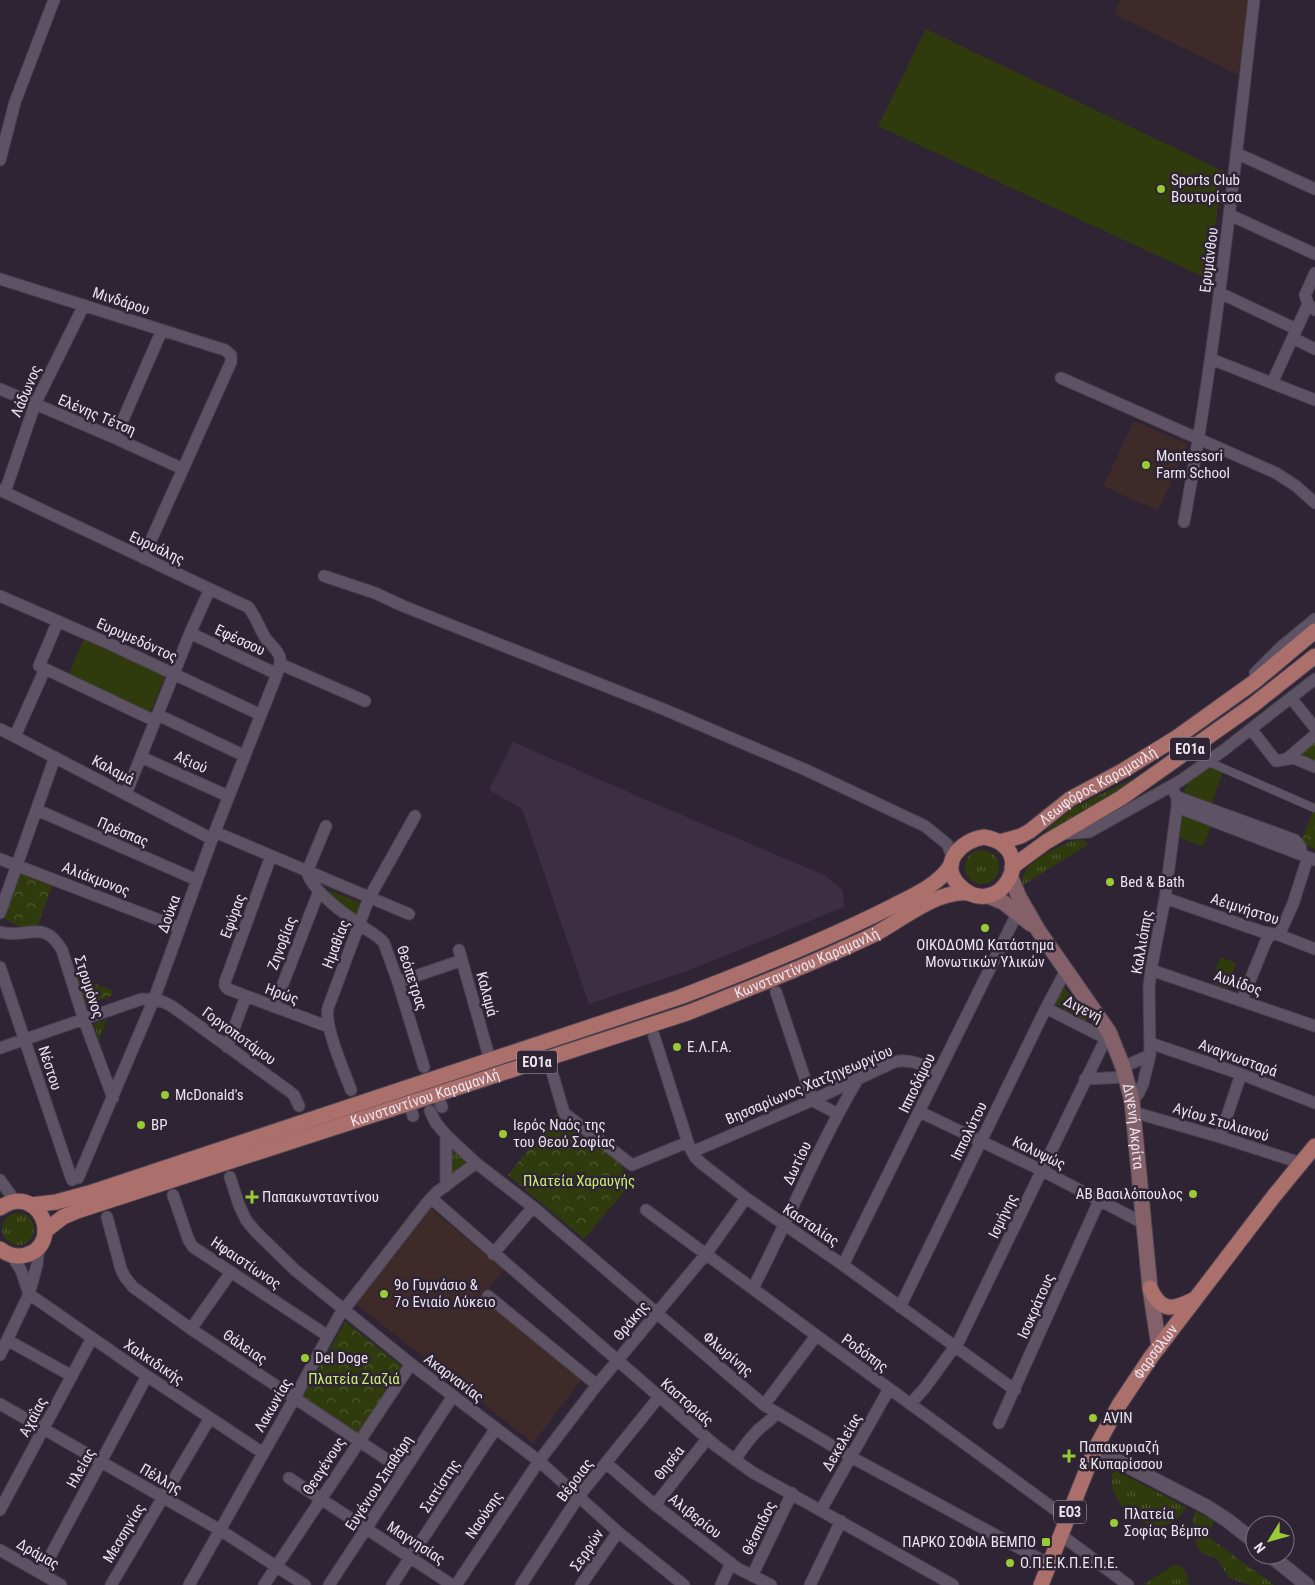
<svg xmlns="http://www.w3.org/2000/svg" width="1315" height="1585" viewBox="0 0 1315 1585" font-family="'Roboto Condensed',sans-serif">
<defs>
<pattern id="grass-tufts" width="24" height="20" patternUnits="userSpaceOnUse" patternTransform="scale(1.25)"><rect width="24" height="20" fill="#2f3b0d"/><path d="M3 7l-1-3M5 7V3M7 7l1-3M15 17l-1-3M17 17v-4M19 17l1-3" fill="none" stroke="#4d5731"/></pattern>
<pattern id="park-crowns" width="20" height="18" patternUnits="userSpaceOnUse" patternTransform="scale(1.25)"><rect width="20" height="18" fill="#2f3b0d"/><path d="M2 6a3 3 0 1 1 6 0M12 15a3 3 0 1 1 6 0" fill="none" stroke="#4d5731"/></pattern>
</defs>
<rect width="100%" height="100%" fill="#2e2434"/>
<path fill="#3c2e43" d="M513 742 663 807 824 875 843 890 844 907 690 970 589 1004 522 809 489 790Z"/>
<path fill="#3e2a28" d="M1120 0H1249L1238 75 1114 14Z
M1134 421 1188 444 1158 511 1103 486Z
M428 1206 504 1270 482 1296 583 1378 533 1443 352 1301Z"/>
<path fill="url(#grass-tufts)" d="M1315 741V761L1303 756 1301 754Z
M1134 778 1135 780 1048 833 1046 830 1073 808Z
M1075 840H1083L1089 844 1023 885C1023 882 1022 879 1023 877 1026 861 1062 844 1075 840Z
M965 867a17 17 0 1 1 34 0a17 17 0 1 1-34 0Z
M328 890 361 903 357 916 330 894Z
M107 1019 99 1041 94 1024Z
M451 1148 468 1164 451 1178Z
M2 1229a16 16 0 1 1 32 0a16 16 0 1 1-32 0Z
M1113 1469 1186 1507C1164 1551 1102 1509 1113 1469Z
M1195 1511 1214 1521 1208 1537 1274 1585H1250L1232 1579 1228 1577 1217 1559 1200 1552C1194 1537 1191 1526 1195 1511Z
M1174 1565H1179L1185 1570 1189 1585H1147L1145 1584Z"/>
<path fill="url(#park-crowns)" d="M1314 808H1315V849L1301 843Z
M19 871 53 884 36 929 23 928 2 918Z
M74 976 111 990 113 995 85 1005Z
M1064 987 1088 1020 1086 1021 1053 1003 1060 990Z
M556 1114 620 1162 629 1185 584 1239 508 1175Z
M345 1322 403 1367 360 1434 302 1398Z"/>
<path fill="#2f3b0d" d="M926 29 1223 171 1208 279 878 126Z
M85 637 166 673 150 714 68 675Z
M1207 763 1223 771 1210 809 1181 796 1191 778Z
M1178 802 1214 818 1203 847 1174 835Z
M1220 957 1236 963 1228 989 1211 983Z"/>
<g fill="none" stroke-linecap="round" stroke-linejoin="round">
<g stroke="#49414e" stroke-width="9">
<path id="pedestrian" d="M1209 762 1314 808"/>
</g>
<g stroke="#49414e" stroke-width="13">
<path id="minor" d="M1236 153 1315 189
M0 160 15 102 54 0
M1230 215 1315 254
M1315 273 1305 295 1308 304 1315 310
M0 279 225 350 231 355V362L143 558
M1220 293 1296 329
M1293 338 1315 349
M1211 359 1315 400
M1061 378 1276 473 1296 486 1315 503
M1272 383 1308 304
M0 389 115 438 183 469
M115 438 162 330
M0 490 248 607C256 616 259 628 266 639 271 645 278 650 280 658 281 664 278 669 277 674L212 839 154 999 78 1178
M5 492 35 404 84 305
M1184 522C1216 349 1234 174 1254 0
M324 576 375 593 403 606 663 709 806 770 925 826 947 844 953 858
M0 596 110 644 261 715
M58 621 39 666 155 721
M190 633 277 674
M280 664 365 701
M1255 673 1281 647 1315 619
M1291 698 1315 728
M158 715 245 756
M0 729 212 839
M1251 729 1276 761 1293 758 1315 767
M15 736 45 669
M141 757 228 796
M1288 758 1315 735
M126 794 190 633 210 589
M1177 797 1295 840 1300 846 1302 854
M1177 807 1315 860
M37 810 197 880
M326 826 307 872C312 890 343 913 359 924 367 931 377 934 384 943L398 982 424 1067
M215 832 409 914
M1061 834 1089 832 1180 781 1224 750 1315 679
M271 856 225 982V986L228 989 246 996 329 1027
M0 859 180 928
M1165 898 1263 932 1279 935 1315 949
M0 913 55 757
M0 932C29 939 43 918 62 950L84 1020 113 1098
M1279 935 1293 904 1308 857
M459 950 490 1060
M0 967 72 1180
M1151 970 1315 1026
M398 982 457 962
M776 992 804 1076 813 1100 817 1103 838 1114
M1242 1000 1266 941 1271 934
M274 1007 319 891
M1046 1008 1105 1038
M654 1036 689 1146 695 1157 701 1163 746 1198 843 1265 1015 1390
M1150 1043 1241 1074 1315 1103
M227 1047 246 996
M0 1048 142 999C155 999 162 1000 173 1007L289 1091 294 1095 299 1106
M1123 1067 1150 1055
M552 1072 564 1113 632 1165 688 1142
M1085 1079 1126 1077
M351 1090C344 1071 324 1026 328 1008L369 898 415 816
M437 1094 442 1107
M1132 1101 1138 1094 1143 1084 1150 1055 1149 987 1151 970 1165 898 1177 807V797L1171 787
M409 1103 413 1116
M430 1111 436 1123 446 1135 476 1163 533 1207 764 1405 851 1457 1049 1564
M920 1112 1041 1170 1143 1223
M1133 1112 1220 1137 1301 1163
M446 1135V1186
M1220 1137 1241 1074
M692 1152 813 1100 894 1062C911 1058 924 1065 938 1074
M230 1177 239 1205 246 1220 256 1232 295 1270 411 1364 539 1461 618 1532 684 1585
M0 1180 16 1202
M173 1195 189 1241 193 1247 328 1336
M431 1198 716 1446 752 1472 953 1585
M646 1210C786 1314 927 1416 1068 1519
M107 1217 121 1269 125 1277 133 1287 191 1329 404 1471
M493 1254 533 1207
M11 1255 21 1270 29 1294
M843 1265 1017 914
M753 1288C789 1219 818 1146 858 1079
M29 1294 147 1376 263 1453
M488 1296 597 1385
M900 1307 1046 1008 1066 970
M191 1329 231 1272
M7 1340 72 1376
M0 1355 29 1294 37 1265 39 1246
M0 1404 220 1530 305 1585
M910 1404 924 1389 959 1341 1109 1032
M764 1405 816 1336
M999 1423 1099 1201
M735 1460C742 1449 749 1439 758 1430 765 1424 771 1420 777 1413
M606 1463 655 1505 737 1568 771 1585
M289 1478 452 1585
M655 1505 707 1439
M0 1510 92 1338
M821 1510 889 1389
M1061 1535 1128 1585
M0 1550 61 1585
M41 1573 147 1376
M752 1576 792 1493
M111 1585 210 1418
M189 1585 294 1399 339 1316 426 1204 437 1192 476 1163
M264 1585 411 1364
M329 1585 453 1396
M392 1585 496 1428
M456 1585 539 1461 597 1385 706 1254 746 1198
M521 1585 579 1496 659 1397
M581 1585 618 1532
M721 1585 731 1563
M810 1585 841 1521"/>
</g>
<g stroke="#49414e" stroke-width="16">
<path id="tertiary" d="M1095 1449 1207 1507 1227 1520 1255 1542
M1270 1555 1307 1585"/>
</g>
<g stroke="#49414e" stroke-width="17">
<g id="secondary">
<path id="s1" d="M1011 878 1019 897 1038 930 1109 1032 1123 1067 1132 1101 1150 1288 1159 1347"/>
<path d="M988 896 1003 902 1031 924"/>
</g>
</g>
<g stroke="#49414e" stroke-width="17">
<g id="primary">
<path d="M984 837C1044 848 997 925 959 885 938 864 961 840 984 837Z"/>
<path id="s2" d="M1000 842 1021 836 1030 831 1070 799 1124 770 1176 738 1254 682 1315 631"/>
<path d="M1012 867 1046 842 1121 798 1253 705 1315 656"/>
<path d="M31 1205 56 1202 89 1193 680 997C751 970 821 942 889 908 910 897 938 886 951 865"/>
<path d="M0 1208C38 1181 65 1243 26 1255 16 1258 8 1255 0 1249"/>
<path id="s3" d="M45 1231 63 1217 77 1211 687 1013C738 993 790 973 840 950 851 945 863 940 875 934 901 920 937 890 968 893"/>
<path d="M1150 1288C1161 1313 1173 1310 1195 1299"/>
<path id="s4" d="M1041 1585 1095 1449 1119 1405 1151 1357 1274 1196 1315 1146"/>
</g>
</g>
<use href="#pedestrian" stroke="#5e5365" stroke-width="8"/>
<use href="#minor" stroke="#5e5365" stroke-width="11"/>
<use href="#tertiary" stroke="#5e5365" stroke-width="14"/>
<use href="#secondary" stroke="#846169" stroke-width="15"/>
<use href="#primary" stroke="#ab6f6c" stroke-width="15"/>
</g>
<g fill="#99cb36" stroke="#2e2434" stroke-width="2">
<circle cx="1161" cy="189" r="5"/>
<circle cx="1146" cy="465" r="5"/>
<circle cx="1110" cy="882" r="5"/>
<circle cx="985" cy="928" r="5"/>
<circle cx="677" cy="1047" r="5"/>
<circle cx="165" cy="1095" r="5"/>
<circle cx="141" cy="1125" r="5"/>
<circle cx="503" cy="1134" r="5"/>
<circle cx="1193" cy="1194" r="5"/>
<path d="M249.5 1189.5h5v5h5v5h-5v5h-5v-5h-5v-5h5z"/>
<circle cx="384" cy="1294" r="5"/>
<circle cx="305" cy="1358" r="5"/>
<circle cx="1093" cy="1418" r="5"/>
<path d="M1066.5 1448.5h5v5h5v5h-5v5h-5v-5h-5v-5h5z"/>
<circle cx="1114" cy="1523" r="5"/>
<rect x="1041" y="1537" width="10" height="10" rx="2.5"/>
<circle cx="1010" cy="1563" r="5"/>
</g>
<g text-anchor="middle" stroke-width="5" stroke-linejoin="round" paint-order="stroke">
<g fill="#2e2434" stroke="#b2aab7" stroke-width="1">
<rect x="1170" y="737.5" width="40" height="23" rx="4"/>
<rect x="517" y="1050.5" width="40" height="23" rx="4"/>
<rect x="1054" y="1500.5" width="32" height="23" rx="4"/>
</g>
<g font-size="14" font-weight="bold" fill="#ebe4ef">
<text x="1190" y="754">ΕΟ1α</text>
<text x="537" y="1067">ΕΟ1α</text>
<text x="1070" y="1517">ΕΟ3</text>
</g>
<g font-size="15" fill="#ebe4ef" stroke="#2e2434" text-anchor="start">
<text x="1171" y="185">Sports Club<tspan x="1171" dy="17">Βουτυρίτσα</tspan></text>
<text x="1156" y="461">Montessori<tspan x="1156" dy="17">Farm School</tspan></text>
<text x="1120" y="887">Bed &amp; Bath</text>
<text x="985" y="950" text-anchor="middle">ΟΙΚΟΔΟΜΩ Κατάστημα<tspan x="985" dy="17">Μονωτικών Υλικών</tspan></text>
<text x="687" y="1052">Ε.Λ.Γ.Α.</text>
<text x="175" y="1100">McDonald's</text>
<text x="151" y="1130">BP</text>
<text x="513" y="1130">Ιερός Ναός της<tspan x="513" dy="17">του Θεού Σοφίας</tspan></text>
<text x="1183" y="1199" text-anchor="end">ΑΒ Βασιλόπουλος</text>
<text x="262" y="1202">Παπακωνσταντίνου</text>
<text x="394" y="1290">9ο Γυμνάσιο &amp;<tspan x="394" dy="17">7ο Ενιαίο Λύκειο</tspan></text>
<text x="315" y="1363">Del Doge</text>
<text x="1103" y="1423">AVIN</text>
<text x="1079" y="1452">Παπακυριαζή<tspan x="1079" dy="17">&amp; Κυπαρίσσου</tspan></text>
<text x="1124" y="1519">Πλατεία<tspan x="1124" dy="17">Σοφίας Βέμπο</tspan></text>
<text x="1036" y="1547" text-anchor="end">ΠΑΡΚΟ ΣΟΦΙΑ ΒΕΜΠΟ</text>
<text x="1020" y="1568">Ο.Π.Ε.Κ.Π.Ε.Π.Ε.</text>
</g>
<g font-size="15" fill="#ebe4ef" stroke="#2e2434">
<text transform="translate(1209 260) rotate(-83)" y="5">Ερυμάνθου</text>
<text transform="translate(121 301) rotate(18)" y="5">Μινδάρου</text>
<text transform="translate(26 391) rotate(-67)" y="5">Λάδωνος</text>
<text transform="translate(97 415) rotate(23)" y="5">Ελένης Τέτση</text>
<text transform="translate(157 548) rotate(25)" y="5">Ευρυάλης</text>
<text transform="translate(137 640) rotate(24)" y="5">Ευρυμεδόντος</text>
<text transform="translate(240 640) rotate(25)" y="5">Εφέσσου</text>
<text transform="translate(191 762) rotate(24)" y="5">Αξιού</text>
<text transform="translate(113 770) rotate(28)" y="5">Καλαμά</text>
<text dy="5" stroke="none"><textPath href="#s2" startOffset="114">Λεωφόρος Καραμανλή</textPath></text>
<text transform="translate(123 832) rotate(23)" y="5">Πρέσπας</text>
<text transform="translate(96 879) rotate(21)" y="5">Αλιάκμονος</text>
<text transform="translate(1245 909) rotate(18)" y="5">Αειμνήστου</text>
<text transform="translate(169 914) rotate(-70)" y="5">Δούκα</text>
<text transform="translate(233 916) rotate(-70)" y="5">Εφύρας</text>
<text transform="translate(1142 942) rotate(-80)" y="5">Καλλιόπης</text>
<text transform="translate(282 943) rotate(-69)" y="5">Ζηνοβίας</text>
<text transform="translate(336 944) rotate(-69)" y="5">Ημαθίας</text>
<text dy="5" stroke="none"><textPath href="#s3" startOffset="809">Κωνσταντίνου Καραμανλή</textPath></text>
<text transform="translate(412 978) rotate(72)" y="5">Θεόπετρας</text>
<text transform="translate(1238 983) rotate(19)" y="5">Αυλίδος</text>
<text transform="translate(89 987) rotate(72)" y="5">Στρυμόνος</text>
<text transform="translate(282 994) rotate(20)" y="5">Ηρώς</text>
<text transform="translate(487 994) rotate(75)" y="5">Καλαμά</text>
<text transform="translate(1083 1009) rotate(27)" y="5">Διγενή</text>
<text transform="translate(239 1036) rotate(36)" y="5">Γοργοποτάμου</text>
<text transform="translate(1238 1058) rotate(20)" y="5">Αναγνωσταρά</text>
<text transform="translate(50 1068) rotate(72)" y="5">Νέστου</text>
<text transform="translate(917 1083) rotate(-64)" y="5">Ιπποδάμου</text>
<text transform="translate(809 1085) rotate(-23)" y="5">Βησσαρίωνος Χατζηγεωργίου</text>
<text dy="5" stroke="none"><textPath href="#s3" startOffset="404">Κωνσταντίνου Καραμανλή</textPath></text>
<text transform="translate(1221 1122) rotate(17)" y="5">Αγίου Στυλιανού</text>
<text dy="5" stroke="none"><textPath href="#s1" startOffset="281">Διγενή Ακρίτα</textPath></text>
<text transform="translate(969 1131) rotate(-64)" y="5">Ιππολύτου</text>
<text transform="translate(1039 1153) rotate(26)" y="5">Καλυψώς</text>
<text transform="translate(797 1163) rotate(-64)" y="5">Δωτίου</text>
<text transform="translate(1003 1216) rotate(-64)" y="5">Ισμήνης</text>
<text transform="translate(811 1225) rotate(34)" y="5">Κασταλίας</text>
<text transform="translate(246 1263) rotate(34)" y="5">Ηφαιστίωνος</text>
<text transform="translate(1036 1306) rotate(-66)" y="5">Ισοκράτους</text>
<text transform="translate(631 1321) rotate(-50)" y="5">Θράκης</text>
<text transform="translate(245 1347) rotate(34)" y="5">Θάλειας</text>
<text dy="5" stroke="none"><textPath href="#s4" startOffset="261">Φαρσάλων</textPath></text>
<text transform="translate(865 1353) rotate(36)" y="5">Ροδόπης</text>
<text transform="translate(728 1354) rotate(40)" y="5">Φλωρίνης</text>
<text transform="translate(154 1362) rotate(34)" y="5">Χαλκιδικής</text>
<text transform="translate(454 1378) rotate(37)" y="5">Ακαρνανίας</text>
<text transform="translate(687 1402) rotate(41)" y="5">Καστοριάς</text>
<text transform="translate(273 1405) rotate(-60)" y="5">Λακωνίας</text>
<text transform="translate(33 1417) rotate(-62)" y="5">Αχαΐας</text>
<text transform="translate(842 1442) rotate(-60)" y="5">Δεκελείας</text>
<text transform="translate(669 1463) rotate(-52)" y="5">Θησέα</text>
<text transform="translate(324 1466) rotate(-57)" y="5">Θεαγένους</text>
<text transform="translate(81 1468) rotate(-61)" y="5">Ηλείας</text>
<text transform="translate(161 1479) rotate(30)" y="5">Πέλλης</text>
<text transform="translate(575 1480) rotate(-53)" y="5">Βέροιας</text>
<text transform="translate(379 1483) rotate(-57)" y="5">Ευγένιου Σπαθάρη</text>
<text transform="translate(440 1486) rotate(-57)" y="5">Σιατίστης</text>
<text transform="translate(484 1515) rotate(-56)" y="5">Ναούσης</text>
<text transform="translate(695 1516) rotate(38)" y="5">Αλιβερίου</text>
<text transform="translate(759 1528) rotate(-64)" y="5">Θέσπιδος</text>
<text transform="translate(124 1533) rotate(-59)" y="5">Μεσσηνίας</text>
<text transform="translate(416 1543) rotate(33)" y="5">Μαγνησίας</text>
<text transform="translate(587 1550) rotate(-56)" y="5">Σερρών</text>
<text transform="translate(38 1554) rotate(30)" y="5">Δράμας</text>
</g>
<g font-size="15" fill="#c9ef71" stroke="#2e2434">
<text x="579" y="1186">Πλατεία Χαραυγής</text>
<text x="354" y="1384">Πλατεία Ζιαζιά</text>
</g>
</g>
<g transform="translate(1270 1540) rotate(233)"><circle r="24" fill="#2e2434" stroke="#7a717f"/>
<path d="M0-4L9 19L0 12L-9 19Z" fill="#99cb36"/>
<text y="-8" font-size="14" font-weight="bold" text-anchor="middle" fill="#ebe4ef">N</text>
</g>
</svg>
